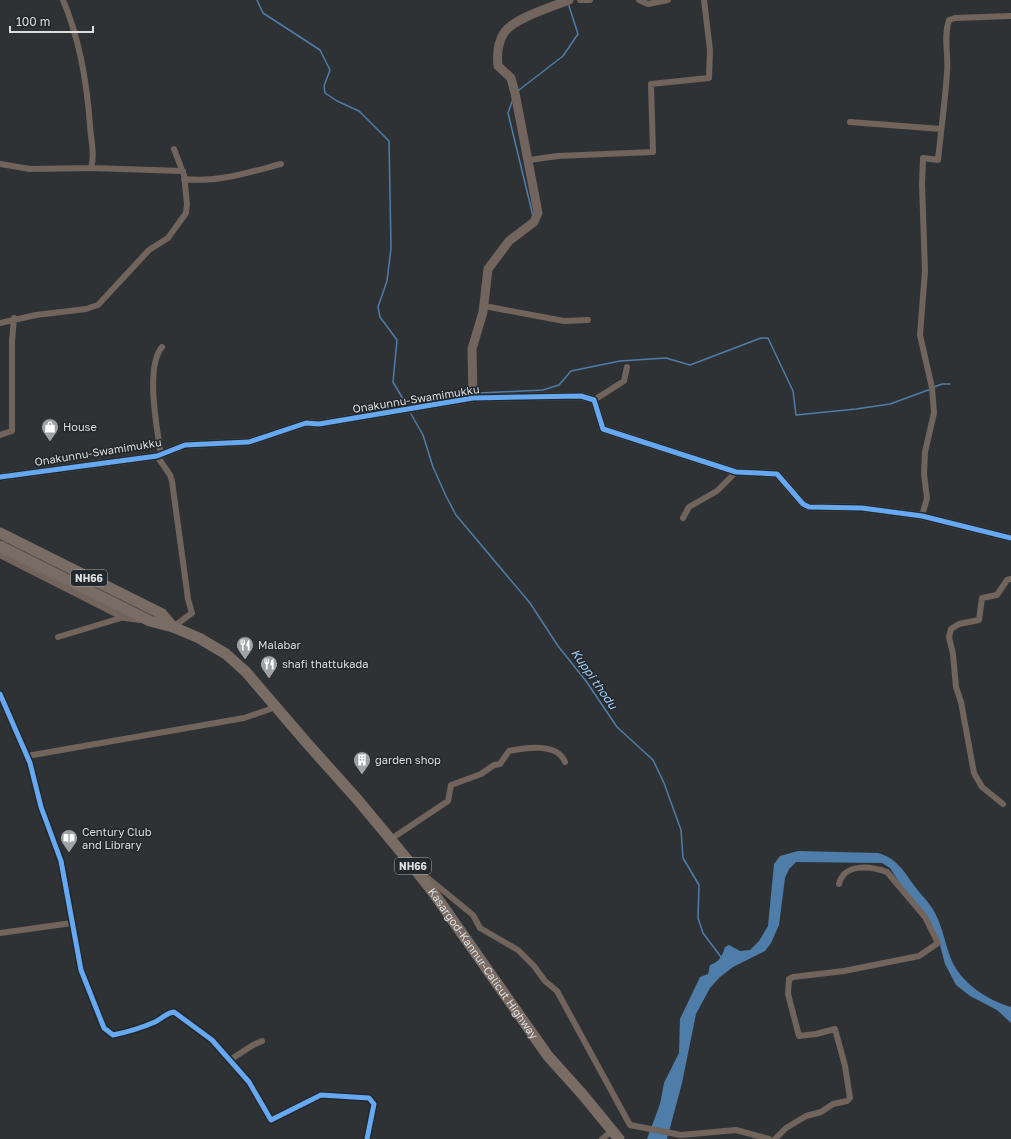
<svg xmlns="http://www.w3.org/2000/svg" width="1011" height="1139" viewBox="0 0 1011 1139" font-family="'Golos Text',sans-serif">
<rect width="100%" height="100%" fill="#2f3235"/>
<path fill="#4e7daa" d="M798 851 878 853C896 858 903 870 913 884 920 894 930 903 935 913 943 928 945 944 951 959 961 983 987 1000 1011 1007V1023L997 1010 970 996 956 985 945 964 940 945 890 868 882 863 796 862 789 869 785 878 779 925 771 943 765 951 733 967 720 977 710 988 696 1014 682 1083 667 1139H647L660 1104 664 1083 679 1053 680 1019 700 977 708 974 710 965C719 962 722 957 725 947L729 945 740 951 750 950 759 941 768 926 774 864 780 856Z"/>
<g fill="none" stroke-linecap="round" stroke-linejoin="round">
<path stroke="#4e7daa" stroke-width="1.5" d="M257 0 263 13 320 50 330 70 324 86 325 93 337 101 359 111 389 141 391 248 387 281 378 307 380 317 397 340 393 382 406 404
M519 90 563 56 578 34 569 6
M513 99 508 113 533 216
M934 387 942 384H950
M479 393 543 390 559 385 571 371 620 361 666 358 690 365 761 338H768L793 391 796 415 856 409 890 404 931 389
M405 401 467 393
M411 414 423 435 433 467 446 496 456 515 530 603 558 646 586 681 617 727 653 760 664 783 681 830 683 858 699 885 698 918 703 933 721 957"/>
<path stroke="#70645c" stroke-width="6" d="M580 0H590
M639 0 648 4 668 0
M850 122 941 129
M529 160 558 156 653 152 651 84 709 78 710 50 704 0
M0 164 30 169 91 168C95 154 91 141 90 126 87 82 80 40 63 0
M91 168 183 171
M184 179C216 183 250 172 281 164
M484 306 564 321 588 320
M0 323 36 315 86 309 98 305 149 250 168 238 186 213 187 204 184 175 174 149
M594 400 624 381 627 367
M0 435 12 431V341L14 318
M161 455C157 429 145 367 162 347
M157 456 170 475 172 481 188 599 192 613 173 627
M922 516 927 498 924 474 925 452 934 413 932 388 920 335 925 271 922 184 923 158 938 160C941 131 945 102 947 73 949 56 943 37 949 20L955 18 1011 16
M683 518 689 507 717 491 736 472
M58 637 124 617
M0 694 30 763 41 807 61 861 81 970 104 1028 113 1035C128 1032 141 1028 155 1022 163 1018 166 1013 174 1012L212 1040 249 1082 271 1120 321 1095 369 1098 374 1104 367 1139
M27 756 244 718 276 707
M1003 804 982 787 974 773 961 702 956 687 953 654 949 637 951 629 959 624 979 620 982 598 997 595 1007 580 1011 579
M391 839 448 801 451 785 481 774 494 765 500 764 509 751C525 748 557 742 565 762
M423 874 473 915 480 928 518 950 534 966 545 981 557 991 630 1125 681 1135 736 1130 769 1139
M0 933 72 923
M230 1060 253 1045 262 1041
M602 1139 612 1131
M775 1139 786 1128 806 1116 821 1112 833 1104 847 1101 850 1098 845 1066 835 1029 816 1034 799 1036 788 994 789 979 793 977 844 971 919 956 938 943 925 917 887 872C870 866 844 863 839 884"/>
<path stroke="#70645c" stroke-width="8" d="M0 477 157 456 185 445 249 442 306 423 319 424 473 398 581 396 594 400 603 429 736 472 777 474 803 504 809 507 862 508 922 516 1011 538
M0 554 124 617 141 619"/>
<path stroke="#72655e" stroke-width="9" d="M473 398 472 349 483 312 488 269 509 241 534 222 538 213 515 93 511 78 498 66C497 56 498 42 504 33 512 19 554 6 569 0"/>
<g stroke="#796c64" stroke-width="11">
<path d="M0 533 162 614 173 627"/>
<path id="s1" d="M0 546 150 621 173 627 199 638 226 654 246 672 306 742 357 799 411 864 435 895 548 1056 583 1095 619 1139"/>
</g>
<g stroke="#23282c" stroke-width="8">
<path id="cycleway" d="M0 477 157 456 185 445 249 442 306 423 319 424 473 398 581 396 594 400 603 429 736 472 777 474 803 504 809 507 862 508 922 516 1011 538
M0 694 30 763 41 807 61 861 81 970 104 1028 113 1035C128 1032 141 1028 155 1022 163 1018 166 1013 174 1012L212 1040 249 1082 271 1120 321 1095 369 1098 374 1104 367 1139"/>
</g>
<use href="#cycleway" stroke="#66a8f1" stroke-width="5"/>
</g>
<defs>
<g id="shop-pin" transform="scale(0.9)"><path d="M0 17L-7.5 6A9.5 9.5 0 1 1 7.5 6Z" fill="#9fa2a5" stroke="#23282c"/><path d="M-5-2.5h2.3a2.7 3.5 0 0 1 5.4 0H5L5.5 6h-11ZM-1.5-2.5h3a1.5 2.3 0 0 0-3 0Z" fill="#fff"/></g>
<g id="restaurant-pin" transform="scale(0.9)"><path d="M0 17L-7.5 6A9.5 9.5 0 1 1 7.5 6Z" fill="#9fa2a5" stroke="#23282c"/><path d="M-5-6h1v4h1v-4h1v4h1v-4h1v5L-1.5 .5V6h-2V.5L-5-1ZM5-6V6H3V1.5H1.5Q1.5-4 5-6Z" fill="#fff"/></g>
<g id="building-pin" transform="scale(0.9)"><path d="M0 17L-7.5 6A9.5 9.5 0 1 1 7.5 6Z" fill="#9fa2a5" stroke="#23282c"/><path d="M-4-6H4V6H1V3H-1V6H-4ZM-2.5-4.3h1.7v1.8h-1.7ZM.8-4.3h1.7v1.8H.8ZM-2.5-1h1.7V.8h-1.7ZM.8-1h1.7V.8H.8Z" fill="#fff"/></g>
<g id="library-pin" transform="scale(0.9)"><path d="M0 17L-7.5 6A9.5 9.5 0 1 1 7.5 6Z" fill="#9fa2a5" stroke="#23282c"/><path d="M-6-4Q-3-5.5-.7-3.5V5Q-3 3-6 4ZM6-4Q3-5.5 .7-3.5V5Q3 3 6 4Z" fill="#fff"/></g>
</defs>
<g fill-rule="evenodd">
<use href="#shop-pin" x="50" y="427"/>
<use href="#restaurant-pin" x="245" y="645"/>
<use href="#restaurant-pin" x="269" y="664"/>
<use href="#building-pin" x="362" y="760"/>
<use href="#library-pin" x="69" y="838"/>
</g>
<g text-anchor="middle" stroke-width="3" stroke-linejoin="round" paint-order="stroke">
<g fill="#23282c" stroke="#a4a8ab" stroke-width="1">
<rect x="71" y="570" width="36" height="16" rx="3"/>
<rect x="395" y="858" width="36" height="16" rx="3"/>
</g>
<g font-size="10" font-weight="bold" fill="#dcdfe2">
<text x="89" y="582">NH66</text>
<text x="413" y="870">NH66</text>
</g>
<g font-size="11" fill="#dcdfe2" stroke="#23282c">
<text transform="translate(416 399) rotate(-9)" y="4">Onakunnu-Swamimukku</text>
<text transform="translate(98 452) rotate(-9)" y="4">Onakunnu-Swamimukku</text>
<text dy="4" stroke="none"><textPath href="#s1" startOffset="654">Kasargod-Kannur-Calicut Highway</textPath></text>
</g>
<g font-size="11" fill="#dcdfe2" stroke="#23282c" text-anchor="start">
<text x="63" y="431">House</text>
<text x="258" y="649">Malabar</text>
<text x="282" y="668">shafi thattukada</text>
<text x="375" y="764">garden shop</text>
<text x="82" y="836">Century Club<tspan x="82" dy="13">and Library</tspan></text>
</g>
<g font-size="12" font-style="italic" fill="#a4cdf8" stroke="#23282c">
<text transform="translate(594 679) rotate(55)" y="4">Kuppi thodu</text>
</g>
</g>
<path d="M10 26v6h83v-6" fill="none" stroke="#dcdfe2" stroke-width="2"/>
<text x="16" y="26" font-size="12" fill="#dcdfe2" stroke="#23282c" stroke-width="3" paint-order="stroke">100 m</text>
</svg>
